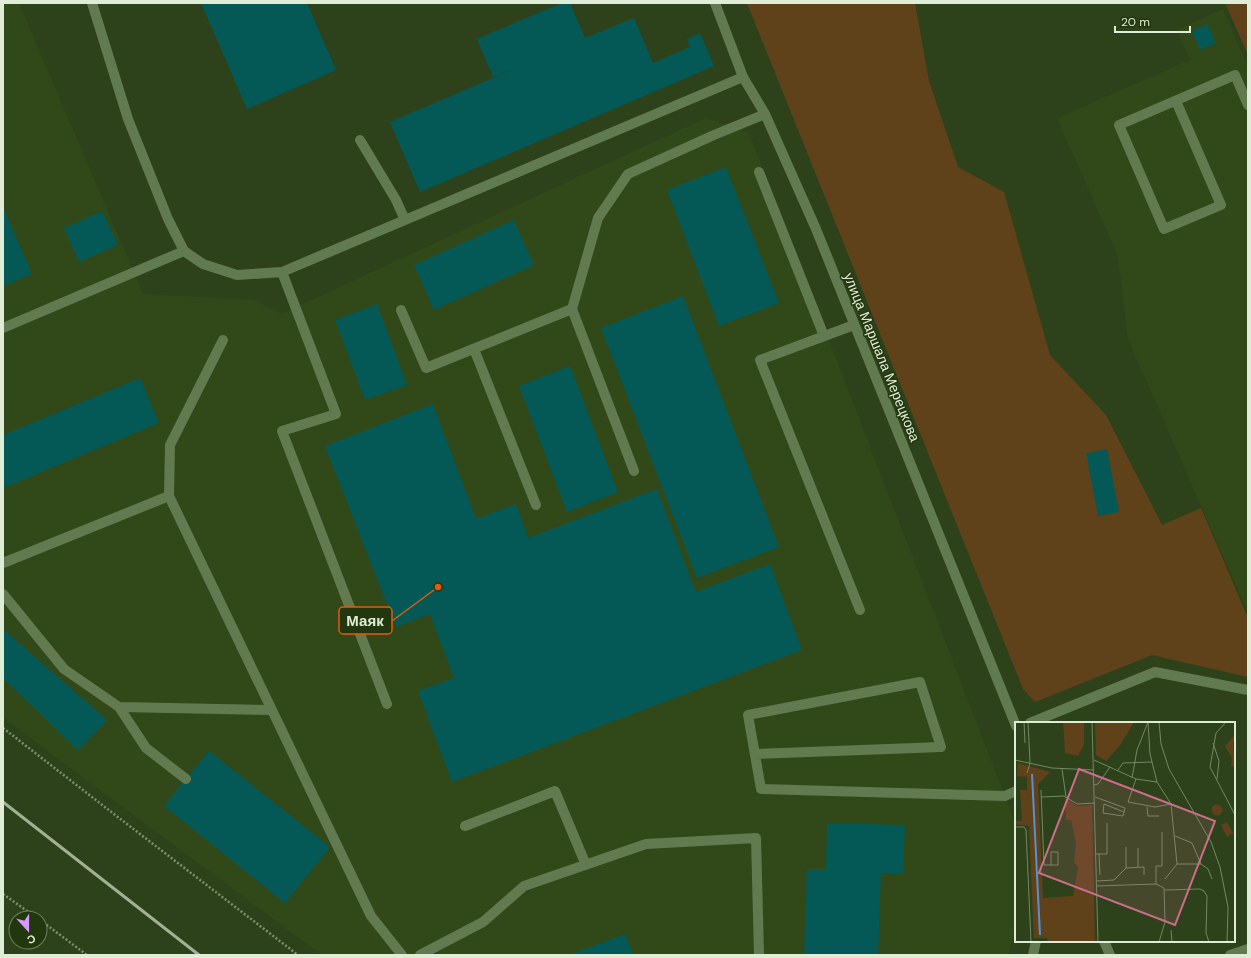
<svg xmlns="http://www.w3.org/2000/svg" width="1251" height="958" viewBox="0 0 1251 958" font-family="'DM Sans',sans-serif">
<rect width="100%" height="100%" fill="#2d421a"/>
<path fill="#314919" d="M3 3H19L143 294 253 300 281 314 706 118 749 133 1016 825V926L1008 955H322L54 756 3 717Z
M1223 9 1248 67V613L1128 339 1118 256 1057 118 1190 60 1177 30Z"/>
<path fill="#60421a" d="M746 3H915L929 81 958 167 1004 192 1050 355 1106 415 1162 525 1201 508 1248 618V677L1152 655 1035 702 1023 689 749 8Z
M1225 3H1248V55Z"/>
<path fill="#045956" d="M201 3H307L336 70 247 109Z
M562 3H570L585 38 634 18 653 63 690 47 687 39 700 33 714 66 420 192 390 122 514 69 493 77 477 39Z
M1207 24 1216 43 1200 50 1192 31Z
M726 167 779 303 719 326 667 190Z
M3 207 32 274 3 286Z
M102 211 118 245 79 262 64 228Z
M514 220 534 265 434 310 414 265Z
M683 296 779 547 697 578 601 328Z
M377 304 407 385 365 400 335 320Z
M570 366 618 492 567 512 519 386Z
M140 378 159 423 3 488V435Z
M433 404 476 519 516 504 528 538 657 489 696 592 770 564 802 650 452 782 418 691 454 678 430 614 396 627 325 446Z
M1107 449 1119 512 1098 516 1086 453Z
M3 629 107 720 78 750 3 678Z
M209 751 330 847 285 903 164 806Z
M827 823 905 825 903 874 881 873 878 955H804L807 869H826Z
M625 934 633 955H569Z"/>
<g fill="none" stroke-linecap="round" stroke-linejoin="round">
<path stroke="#7f9070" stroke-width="2.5" stroke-dasharray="2 2" stroke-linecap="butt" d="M3 728 110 811 298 955
M3 894 37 918
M40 920 87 955"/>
<path stroke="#627a4f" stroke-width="10" d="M92 3 128 119 168 219 184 251 203 264 237 275 282 272 743 77
M1176 101 1221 205 1164 229 1119 125 1235 75 1248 105
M360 140 396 200 405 220
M759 172 824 336
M282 272 336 414 282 431 387 704
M572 309 634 471
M401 310 426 368 572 309 598 218 628 174 714 135 765 114
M854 325 760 360 860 610
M3 328 184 251
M223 340 170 445 169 496 371 916 402 955
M474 349 536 505
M3 563 169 496
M3 594 64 669 119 707 272 710
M119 707 146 748 186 779
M1030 723 1155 672 1248 690
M755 754 941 747 920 682 748 715 761 789 1005 796 1016 791
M465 826 555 791 586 865
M420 955 483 922 524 886 646 844 756 838 759 955
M1033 955 1036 941"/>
<path stroke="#627a4f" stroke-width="10" d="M715 3 743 77 765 114 816 229 1016 726
M1104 941 1110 955
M1230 955 1248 949"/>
<path stroke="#a2b195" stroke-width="3" d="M3 802 199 955"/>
</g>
<g text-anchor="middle" stroke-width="3" stroke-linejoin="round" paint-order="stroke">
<g font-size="14" fill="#e0edd6" stroke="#23370f">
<text transform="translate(882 357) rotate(68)" y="5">улица Маршала Мерецкова</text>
</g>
</g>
<g transform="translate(1015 722)">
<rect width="220" height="220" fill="#2d421a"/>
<path d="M48 0H69V23L63 34 50 31ZM80 0H119L106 22 91 39 81 33ZM220 13 218 22 220 44 216 45 217 36 210 24ZM3 41 35 50 23 62 28 176 58 174 63 145 59 140 61 121 56 98H51L50 76 62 84 77 83 80 220H33L32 216H19L14 104 0 102V99H7L5 68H12V55L2 54ZM196.5 88a5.5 5.5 0 1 1 11 0a5.5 5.5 0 1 1-11 0ZM212 100 218 111 212 115 206 103Z" fill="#60421a"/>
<path fill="none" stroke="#5492d4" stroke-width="2" d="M17 52 25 213"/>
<path fill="none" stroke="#758665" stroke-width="1" d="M9 0 10 21M77 0 83 220M133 0 135 32 142 60M144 0 146 22 154 47 196 120 205 145 213 185 212 220M211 0 201 11 195 45 220 93M198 21 204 39 202 57M0 38 37 46 79 48M79 38 121 57 142 60 156 82 162 142 150 157M47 47 51 75M103 48 108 41 137 40M12 51 15 41 13 0M117 56 122 28 133 0M121 57 113 80 140 85 156 82M79 63 83 62 95 45M26 68 29 143H43V130H36V143M0 69V97M26 75 49 74 62 82 80 81M80 75 110 86 108 94 88 91 89 82 109 90M132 85 133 94H144M0 105H9L11 108 16 220M160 114 177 121 186 142M123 126V145M81 132H92V101M84 132 85 153M162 142H186L193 147 197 157M111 146V125M0 158V174M82 159 99 158 111 146 129 145V153M141 162V144H147V110M82 164 141 162 149 166 150 200 144 220M150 168 185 167 189 169 192 174 191 211 194 220M156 208 157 220M0 219V180"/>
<path fill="#ce6d8c" fill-opacity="0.15" stroke="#ce6d8c" stroke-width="2" d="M64 47 200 99 160 203 24 151Z"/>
<rect width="220" height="220" fill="none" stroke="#e0edd6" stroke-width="2"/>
</g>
<path fill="none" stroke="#e8590c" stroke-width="1.5" d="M438 587L392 621"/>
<circle fill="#e8590c" stroke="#23370f" stroke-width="1.5" cx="438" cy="587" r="4"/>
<rect fill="#23370f" stroke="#e8590c" stroke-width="1.5" x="339" y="607" width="53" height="27" rx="4"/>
<g font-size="15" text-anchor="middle" font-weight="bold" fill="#e0edd6">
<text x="365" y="626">Маяк</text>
</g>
<rect width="1251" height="958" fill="none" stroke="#e0edd6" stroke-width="8"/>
<g transform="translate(28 930) rotate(159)"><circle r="19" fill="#23370f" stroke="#6f805f"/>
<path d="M0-3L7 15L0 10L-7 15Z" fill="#d69bfa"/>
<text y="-6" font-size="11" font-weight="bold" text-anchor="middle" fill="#e0edd6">С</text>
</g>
<path d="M1115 26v6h75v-6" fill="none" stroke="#e0edd6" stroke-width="2"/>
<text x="1121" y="26" font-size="12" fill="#e0edd6" stroke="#23370f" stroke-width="3" paint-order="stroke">20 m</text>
</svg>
